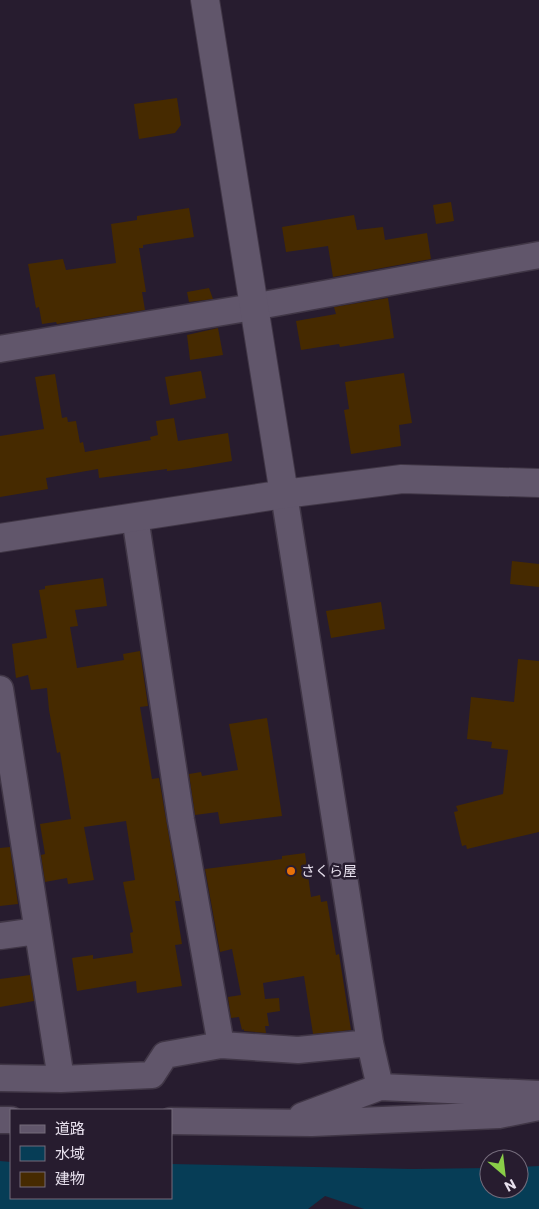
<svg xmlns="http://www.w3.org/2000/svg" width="539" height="1209" viewBox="0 0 539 1209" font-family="Commissioner,'Noto Sans JP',sans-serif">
<rect width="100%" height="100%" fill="#271c2f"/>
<path fill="#063d56" d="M0 1161 11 1162V1198H171V1164L413 1169 489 1168V1189H519V1167L539 1166V1209H364L325 1196 308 1209H0Z"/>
<path fill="#462a00" d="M177 98 181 125 175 133 139 139 134 104Z
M451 202 454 221 436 224 433 205Z
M189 208 194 237 143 245V248H139L146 292H142L145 310 57 324 56 322 42 324 39 307 36 308 28 264 63 259 66 270 116 263 111 224 137 220V216Z
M354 215 357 230 383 227 385 240 427 233 431 259 333 277 328 246 286 252 282 227Z
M209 288 213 299 189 302 187 292Z
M388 298 394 338 340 347 339 344 301 350 296 321 336 314 334 307Z
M218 328 223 355 190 360 187 335Z
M201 371 206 398 170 405 165 377Z
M404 373 412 423 399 425 401 446 351 454 344 410 349 409 345 382Z
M55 374 62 418 67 417 68 422 76 421 80 443 83 442 85 452 151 440 150 437 158 435 156 421 174 418 178 441 228 433 232 461 190 468 167 471V469L99 478 98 469 46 478 48 489 0 497V436L44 429 35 377Z
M512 561 539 564V587L510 584Z
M103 578 107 606 75 610 78 626 70 627 77 668 124 660 123 654 140 651 148 706 140 707 152 779 159 778 180 901H175L182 944 175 945 182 986 137 993 136 981 77 991 72 958 93 955V959L133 953 130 933 133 932 123 882 135 880 126 821 84 827 94 880 68 884 67 878 45 882 41 855 45 854 40 824 71 819 60 752 57 753 49 710 47 688 31 690 28 675 16 678 12 644 47 638 39 590 45 589V586Z
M381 602 385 629 331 638 326 611Z
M518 659 539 661V832L467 849 466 845 462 846 454 812 458 811 456 806 503 794 508 750 491 748 492 742 467 739 471 697 514 702Z
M267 718 282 816 220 824 218 812 195 815 189 774 201 772 202 776 238 770 229 724Z
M10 847 18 904 0 906V848Z
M305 853 311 897 320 895 321 902 327 901 336 955 339 954 351 1030 313 1034 304 976 263 983 265 999 279 998 280 1011 267 1013 269 1026H265L266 1033 244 1031V1029L242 1030 239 1017 231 1018 228 997 241 995 232 949 220 952 205 869 282 859V856Z
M30 975 34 1001 0 1007V979Z"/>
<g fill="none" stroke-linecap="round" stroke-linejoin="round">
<g stroke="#403646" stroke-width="29">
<path id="minor" d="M0 349 253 307 539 255
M284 494 370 1043 380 1087
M135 517 181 820 221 1045
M0 689 61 1079
M0 936 37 931
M0 1078 61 1079 152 1075 165 1055 221 1045 298 1050 370 1043
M302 1116 380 1087 539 1094
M0 1120H11
M171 1121 312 1123 499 1115 539 1107"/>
</g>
<g stroke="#403646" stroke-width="30">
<path id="tertiary" d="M205 0 284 494
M0 538 284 494 402 479 539 483"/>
</g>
<use href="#minor" stroke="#61566b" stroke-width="26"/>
<use href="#tertiary" stroke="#61566b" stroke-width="28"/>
</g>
<circle fill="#e8710a" stroke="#271c2f" stroke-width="2" cx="291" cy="871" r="5"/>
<g text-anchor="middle" stroke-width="5" stroke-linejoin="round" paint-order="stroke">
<g font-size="14" fill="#e8e1ee" stroke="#271c2f" text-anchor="start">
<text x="301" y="876">さくら屋</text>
</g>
</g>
<rect x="10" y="1109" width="162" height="90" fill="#271c2f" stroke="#746b7b"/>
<rect x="20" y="1125" width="25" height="8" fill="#61566b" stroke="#746b7b"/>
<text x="55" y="1134" font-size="15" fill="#e8e1ee">道路</text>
<rect x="20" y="1146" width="25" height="15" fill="#063d56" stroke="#746b7b"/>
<text x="55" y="1159" font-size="15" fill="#e8e1ee">水域</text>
<rect x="20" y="1172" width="25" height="15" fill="#462a00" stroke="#746b7b"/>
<text x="55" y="1184" font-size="15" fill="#e8e1ee">建物</text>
<g transform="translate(504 1174) rotate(152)"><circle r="24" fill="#271c2f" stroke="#746b7b"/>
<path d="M0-4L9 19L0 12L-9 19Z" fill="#8ace48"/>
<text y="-8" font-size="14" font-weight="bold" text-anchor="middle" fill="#e8e1ee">N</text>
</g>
</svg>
